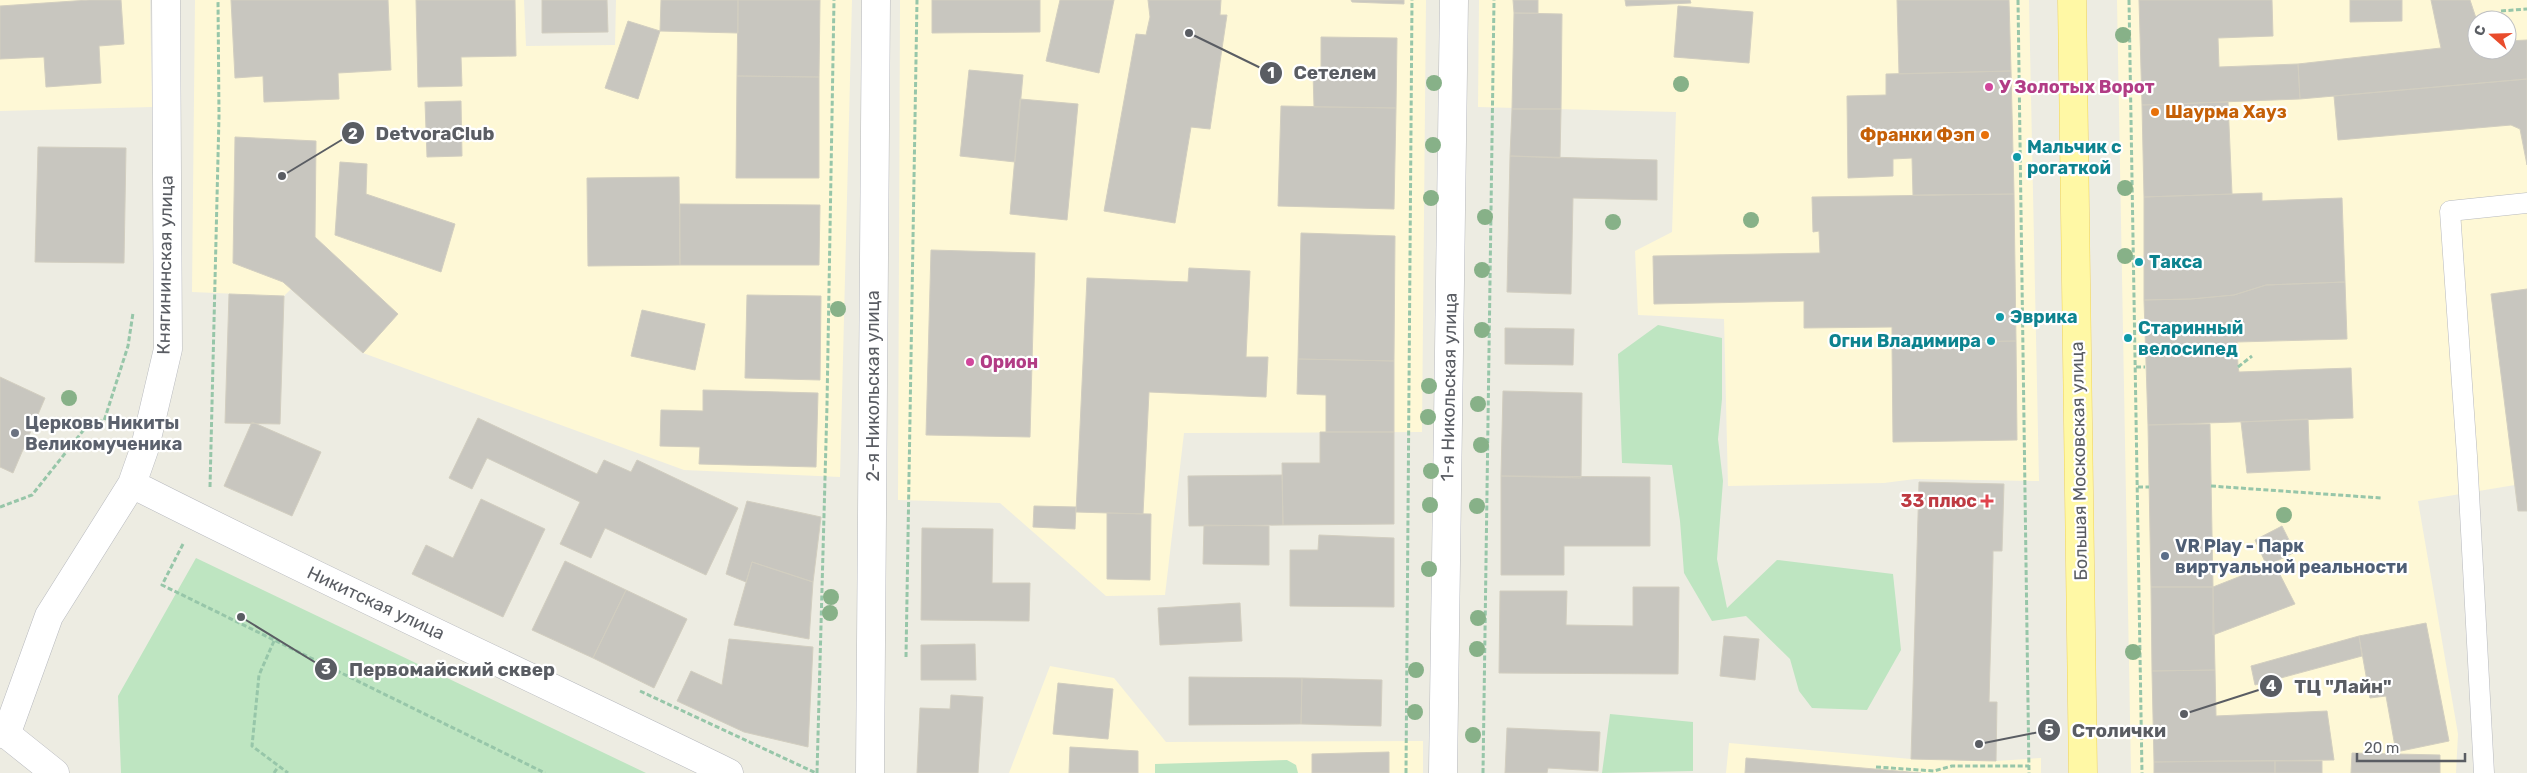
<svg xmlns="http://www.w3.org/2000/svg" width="2527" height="773" viewBox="0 0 2527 773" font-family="Rubik,sans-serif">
<rect width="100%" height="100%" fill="#edece2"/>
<path fill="#fef8d6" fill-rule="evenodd" d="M0 0H150L152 107 0 111Z
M195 0H524L526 46 615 45 616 0H852L840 477 684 470 363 353 291 289 284 296 192 292Z
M900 0H1426L1422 432 1184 433 1165 595 1106 596 1000 503 898 500Z
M1479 0H2029L2039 481 1915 479 1884 483 1728 486 1724 319 1638 315 1635 251 1672 232 1676 112 1478 107Z
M2117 0H2527V289L2491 295 2515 485 2418 501 2458 734 2456 773H2131ZM2477 20H2507V50H2477Z
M1050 666 1114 678 1166 742 1423 741V773H1009Z
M1729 743 1911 759 1996 761 2041 758V773H1726Z"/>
<path fill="#bee5c1" d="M1658 325 1722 338V399L1718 439 1723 481 1717 559 1727 608 1777 560 1893 574 1901 650 1867 710 1812 708 1799 691 1790 659 1746 616 1712 621 1684 573 1680 521 1672 465 1622 463 1618 354Z
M196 558 646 773H121L118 696Z
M1610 714 1693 722V771L1602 773Z
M1287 760 1296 765 1298 773H1155V764Z"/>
<path fill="#c8c6bf" stroke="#d2cec0" d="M89 0H121L124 44 99 46 101 83 46 87 44 57 0 59V6Z
M231 0H388L391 70 338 73 339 99 264 102 263 76 235 78Z
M416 0H515L516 56 461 57 462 86 418 87Z
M542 0H607L608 32 542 33Z
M661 0H738V33L660 31Z
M738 0H820L819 77 737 76Z
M932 0H1040V32L932 33Z
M1060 0H1114L1099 73 1046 61Z
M1148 0H1221L1220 15H1227L1210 129 1191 127 1175 223 1104 211 1136 34 1146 35 1150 17Z
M1351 0H1404V4L1352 2Z
M1513 0H1538V13H1514Z
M1625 0H1690L1691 3 1626 6Z
M1897 0H2009L2011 71 1899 74Z
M2139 0H2272L2273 36 2218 38 2219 67 2298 64 2300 99 2142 105Z
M2350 0H2402V21L2350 22Z
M2431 0H2470L2477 21V50H2507V41L2527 40V79L2300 99 2298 64 2441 48Z
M1678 6 1753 12 1749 63 1674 57Z
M1514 13 1562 14 1561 109H1512Z
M628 21 660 31 638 99 605 88Z
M1321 37 1397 38 1396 108 1314 107 1313 72H1321Z
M969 70 1023 75 1015 162 960 156Z
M2011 71 2014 194 1913 195 1912 158 1893 159V176L1848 178 1847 96 1886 95V74Z
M737 76 819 77V178H736Z
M2527 79V165L2520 129 2511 125 2338 140 2334 96Z
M1020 99 1078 104 1067 220 1010 214Z
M461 101 462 156 427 157 425 102Z
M2228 102 2232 194 2144 197 2142 105Z
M1281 106 1396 108 1394 209 1278 206Z
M1512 109H1561L1560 158 1510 156Z
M235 137 316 141 315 237 398 314 363 353 283 282 233 263Z
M38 147 126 148 124 263 35 262Z
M1510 156 1657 160V200L1573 198 1571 294 1507 292Z
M340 162 367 164 366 194 455 224 441 272 335 235Z
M679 177 680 265 588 266 587 178Z
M2262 193V201L2342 198 2345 282 2266 285 2234 295 2191 299 2144 300V197Z
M2014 194 2016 341 1892 343V327L1804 328V301L1654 304 1653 256 1820 253 1819 231 1813 232 1812 197Z
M680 204 820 205 819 265H680Z
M1301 233 1395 236 1394 361 1298 359Z
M931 250 1035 253 1030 437 926 435Z
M1189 268 1250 271 1246 357H1268L1266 397 1149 392 1143 514 1076 512 1087 278 1188 282Z
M2345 282 2347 339 2237 342 2238 367 2239 372 2351 368 2353 418 2148 425 2144 300 2191 299 2234 295 2266 285Z
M2527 289V511H2518L2491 294Z
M229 294 284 296 280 424 225 423Z
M747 295 821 296 820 380 745 378Z
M642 310 705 324 695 370 631 356Z
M1505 328 1574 329 1573 365 1505 364Z
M2016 341 2017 440 1893 442 1892 343Z
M1298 359 1394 361V432H1326V395L1297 394Z
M0 377 45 398 13 473 0 467Z
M703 390 818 393 816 467 699 464 700 447 660 446 661 410 703 411Z
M1503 391 1582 393 1581 478 1501 476Z
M478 418 597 474 604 460 631 472 637 460 738 508 706 575 605 528 591 558 560 544 580 502 487 458 472 489 449 478Z
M2308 419 2310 470 2247 473 2241 422Z
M252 422 321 452 292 516 224 486Z
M2210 424 2213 587H2151L2148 425Z
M1320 432H1394V524L1283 525 1282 463H1320Z
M1282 475 1283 525 1189 526 1188 476Z
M1501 476 1650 477V546H1564V575H1501Z
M1919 482 2004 484 2002 551H1993V558L1989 702H1997L1996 761 1911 759Z
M481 499 545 529 503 617 412 574 426 545 453 558Z
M747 501 821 517 813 582 752 562 746 582 726 574Z
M1034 506 1076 507 1075 529 1033 527Z
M1107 513 1151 514 1150 580 1107 579Z
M1204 525 1269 526V565L1203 564Z
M2282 526 2295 552 2267 566 2255 540Z
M922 528 993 529 992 583H1030L1029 621 921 620Z
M1319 535 1394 538V607L1290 606V550H1318Z
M565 561 626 590 593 658 532 630Z
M752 562 813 582 809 639 734 625Z
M2274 563 2295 604 2213 635V587Z
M1633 587H1679L1678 674 1499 673 1500 591H1567L1566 625 1633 626Z
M2151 587H2213L2215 670 2152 671Z
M626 590 687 619 654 688 593 658Z
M1240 603 1242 641 1160 645 1158 608Z
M2426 623 2449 741 2396 752 2386 696 2370 698 2359 636Z
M1724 636 1759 639 1755 680 1720 676Z
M2359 636 2362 656 2255 685 2251 666Z
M729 639 813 647 808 747 744 732 677 701 691 671 722 685Z
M975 644 976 680H921V645Z
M2215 670 2216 716 2327 711 2334 760 2154 762 2152 671Z
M1189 677 1302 678 1301 724 1189 725Z
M1302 678 1382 680 1381 726 1301 724Z
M1058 683 1113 689 1108 739 1053 734Z
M951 695 983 697 978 773H917L920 708 950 709Z
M1507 728 1600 732 1598 771 1548 768 1547 773H1505Z
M1070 747 1138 751V773H1069Z
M1389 752V773H1312V754Z
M2352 753 2440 755V773H2351Z
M1746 758 1770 760 1921 773H1745Z
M2217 761H2275V773H2154V762Z
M2275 761H2322V773H2275Z"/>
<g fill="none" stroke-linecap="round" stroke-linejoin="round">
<g stroke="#b7b9be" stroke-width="21">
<path id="lane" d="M2484 773 2467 456 2450 211 2527 203"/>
</g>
<g stroke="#b7b9be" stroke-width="29">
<path id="street" d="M132 484C329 584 530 676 729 773
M0 729 55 773
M6 735 49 616 132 484 145 447 168 349 166 0
M870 773 876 0
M1443 773 1454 0"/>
</g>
<g stroke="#f1d457" stroke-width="29">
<path id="primary" d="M2072 0 2083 773"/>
</g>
<path stroke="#97c6a9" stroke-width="3" stroke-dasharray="5 2.5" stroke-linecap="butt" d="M2018 0 2029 773
M2129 0 2142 773
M2501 11 2527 9
M2136 367H2145
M2238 367 2252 356
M2211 486 2381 498
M210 487 219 116 218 0
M2138 487H2149
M0 507 32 495 90 422 104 421 128 346 133 313
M183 544 162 585 545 773
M274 641 259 675 252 746 288 773
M906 657 917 0
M640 691 816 773
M1876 767 1934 771 1952 766H2029
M274 773 278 767
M817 773 827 405 834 0
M1406 773 1412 0
M1483 773 1494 0"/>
<use href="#lane" stroke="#fff" stroke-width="20"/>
<use href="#street" stroke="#fff" stroke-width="28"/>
<use href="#primary" stroke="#fff8a5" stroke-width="28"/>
</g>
<g fill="#87b188">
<circle cx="2123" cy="35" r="8"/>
<circle cx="1434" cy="83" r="8"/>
<circle cx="1681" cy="84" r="8"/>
<circle cx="1433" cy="145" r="8"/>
<circle cx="2125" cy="188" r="8"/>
<circle cx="1431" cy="198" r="8"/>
<circle cx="1485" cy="217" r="8"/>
<circle cx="1751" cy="220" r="8"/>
<circle cx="1613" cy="222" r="8"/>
<circle cx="2125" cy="256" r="8"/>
<circle cx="1482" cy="270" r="8"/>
<circle cx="838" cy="309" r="8"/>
<circle cx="1482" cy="330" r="8"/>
<circle cx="1429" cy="386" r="8"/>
<circle cx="69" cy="398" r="8"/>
<circle cx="1478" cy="404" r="8"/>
<circle cx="1428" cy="417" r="8"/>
<circle cx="1481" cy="445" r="8"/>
<circle cx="1431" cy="471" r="8"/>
<circle cx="1430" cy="505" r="8"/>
<circle cx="1477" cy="506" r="8"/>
<circle cx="2284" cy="515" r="8"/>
<circle cx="1429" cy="569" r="8"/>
<circle cx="831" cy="597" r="8"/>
<circle cx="830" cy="613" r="8"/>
<circle cx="1478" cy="618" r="8"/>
<circle cx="1477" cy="649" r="8"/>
<circle cx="2133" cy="652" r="8"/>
<circle cx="1416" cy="670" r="8"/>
<circle cx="1415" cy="712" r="8"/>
<circle cx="1473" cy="735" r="8"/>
</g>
<g fill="#d1479c" stroke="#fff" stroke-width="2">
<circle cx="1989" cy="87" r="5"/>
<circle cx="970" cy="362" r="5"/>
</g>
<g fill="#e8710a" stroke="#fff" stroke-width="2">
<circle cx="2155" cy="112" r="5"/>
<circle cx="1985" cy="135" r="5"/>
</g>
<g fill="#0f9aa8" stroke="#fff" stroke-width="2">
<circle cx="2017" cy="157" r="5"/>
<circle cx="2139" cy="262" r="5"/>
<circle cx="2000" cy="317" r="5"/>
<circle cx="2128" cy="338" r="5"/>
<circle cx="1991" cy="341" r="5"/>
</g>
<circle fill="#6b7280" stroke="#fff" stroke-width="2" cx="15" cy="433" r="5"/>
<path fill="#e0444e" stroke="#fff" stroke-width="2" d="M1984.5 493.5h5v5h5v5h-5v5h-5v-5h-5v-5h5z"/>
<circle fill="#5c6f8a" stroke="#fff" stroke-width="2" cx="2165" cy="556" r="5"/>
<g text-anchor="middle" stroke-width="4.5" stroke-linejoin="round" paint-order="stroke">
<g font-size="18" font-weight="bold" fill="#b23c85" stroke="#fff" text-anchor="start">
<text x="1999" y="93">У Золотых Ворот</text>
<text x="980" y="368">Орион</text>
</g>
<g font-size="18" font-weight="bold" fill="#c56008" stroke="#fff" text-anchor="start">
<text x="2165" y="118">Шаурма Хауз</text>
<text x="1975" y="141" text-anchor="end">Франки Фэп</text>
</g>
<g font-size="18" font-weight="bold" fill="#0d838f" stroke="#fff" text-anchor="start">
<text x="2027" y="153">Мальчик с<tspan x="2027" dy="21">рогаткой</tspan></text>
<text x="2149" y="268">Такса</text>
<text x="2010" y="323">Эврика</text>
<text x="2138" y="334">Старинный<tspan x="2138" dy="21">велосипед</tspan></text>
<text x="1981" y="347" text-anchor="end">Огни Владимира</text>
</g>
<g font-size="18" fill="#5a5d63" stroke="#fff">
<text transform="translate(165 265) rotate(-89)" y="6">Княгининская улица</text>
<text transform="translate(873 386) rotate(-90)" y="6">2-я Никольская улица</text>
<text transform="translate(1449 387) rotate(-89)" y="6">1-я Никольская улица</text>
<text transform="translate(2079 461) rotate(-91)" y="6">Большая Московская улица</text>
<text transform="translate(376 603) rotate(25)" y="6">Никитская улица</text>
</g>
<g font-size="18" font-weight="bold" fill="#5b616d" stroke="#fff" text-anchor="start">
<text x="25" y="429">Церковь Никиты<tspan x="25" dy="21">Великомученика</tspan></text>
</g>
<g font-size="18" font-weight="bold" fill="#be3a42" stroke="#fff" text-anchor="end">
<text x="1977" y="507">33 плюс</text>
</g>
<g font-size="18" font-weight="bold" fill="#4e5e75" stroke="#fff" text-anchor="start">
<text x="2175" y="552">VR Play - Парк<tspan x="2175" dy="21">виртуальной реальности</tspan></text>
</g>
</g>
<path fill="none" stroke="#5a5d63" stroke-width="2" d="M1189 33L1271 73M282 176L353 133M241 617L326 669M2184 714L2271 686M1979 744L2049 730"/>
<g fill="#5a5d63" stroke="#fff" stroke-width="2">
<circle cx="1189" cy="33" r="5"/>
<circle cx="282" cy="176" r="5"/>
<circle cx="241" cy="617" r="5"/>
<circle cx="2184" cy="714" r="5"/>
<circle cx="1979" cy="744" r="5"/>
<circle cx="1271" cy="73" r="12"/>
<circle cx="353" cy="133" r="12"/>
<circle cx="326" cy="669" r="12"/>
<circle cx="2271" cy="686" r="12"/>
<circle cx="2049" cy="730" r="12"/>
</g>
<g font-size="15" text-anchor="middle" font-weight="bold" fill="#fff">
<text x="1271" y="78">1</text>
<text x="353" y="139">2</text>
<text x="326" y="674">3</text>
<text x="2271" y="691">4</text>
<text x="2049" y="735">5</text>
</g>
<g font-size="19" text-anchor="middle" font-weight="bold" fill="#5a5d63" stroke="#fff" stroke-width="4.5" stroke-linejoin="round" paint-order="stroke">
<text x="1335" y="79">Сетелем</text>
<text x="435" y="140">DetvoraClub</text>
<text x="452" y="676">Первомайский сквер</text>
<text x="2343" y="693">ТЦ "Лайн"</text>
<text x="2119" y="737">Столички</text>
</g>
<g transform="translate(2492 35) rotate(290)"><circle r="24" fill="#ffffff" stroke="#bdbec1"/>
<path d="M0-4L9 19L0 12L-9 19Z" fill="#e94c2c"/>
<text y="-8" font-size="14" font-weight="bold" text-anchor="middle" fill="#5a5d63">С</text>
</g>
<path d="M2357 753v8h108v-8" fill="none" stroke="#5a5d63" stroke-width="2.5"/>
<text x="2364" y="753" font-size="15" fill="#5a5d63" stroke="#ffffff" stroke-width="4" paint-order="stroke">20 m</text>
</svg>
